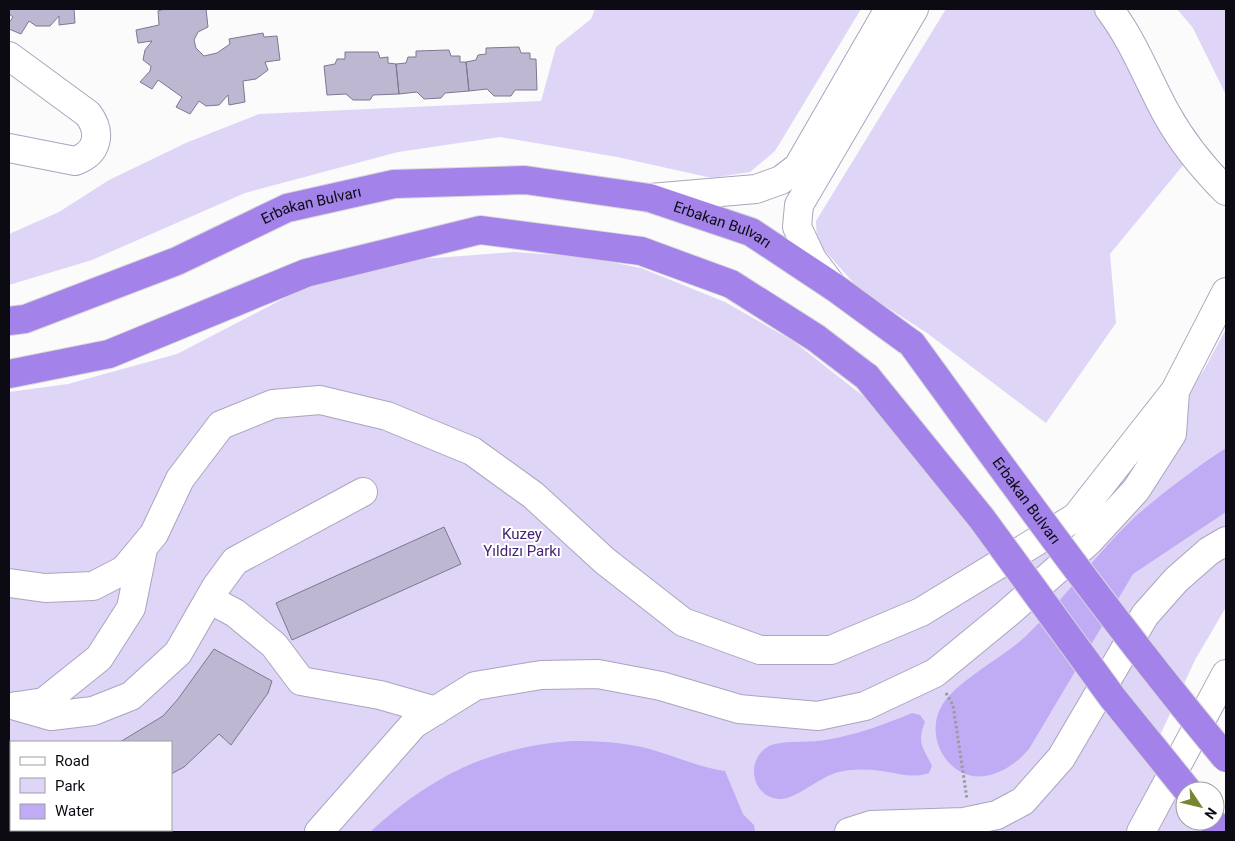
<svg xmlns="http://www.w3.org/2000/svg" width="1235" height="841" viewBox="0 0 1235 841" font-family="Roboto,sans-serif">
<rect width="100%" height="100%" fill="#fbfbfb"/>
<path fill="#ded5f7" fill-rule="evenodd" d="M595 9H861L775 151 750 172 712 178 617 157 500 137 398 152 245 193 92 260 9 285V234L59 212 109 180 188 142 259 114 541 101 556 47 591 19Z
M946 9H1109L1189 158 1110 254 1116 323 1046 423 927 333 859 289 817 242 816 221Z
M1177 9H1226V95L1193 28Z
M514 252 586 257 641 268 725 302 793 341 872 403 1009 575 1120 487 1204 370 1226 329V607L1195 660 1149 759 1185 800V821H1203L1213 832H9V392L68 384 177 354 304 288 409 260ZM11 742H171V830H11Z"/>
<path fill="#c0abf5" d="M1226 448V512L1133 574 1029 749C1018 762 1003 773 985 776 950 781 925 740 940 709 953 682 1003 658 1026 636 1065 599 1096 553 1136 516 1164 492 1195 468 1226 448Z
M912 713 920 715 925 722C916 744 924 748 932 766L929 773C912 779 898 773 881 771 867 769 853 769 839 772 818 777 795 801 778 799 751 796 745 759 769 746 782 740 810 743 825 740 856 735 883 725 912 713Z
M572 741C597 741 622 742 646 748 673 755 697 767 725 771L743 814 754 825 755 832H370C431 776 489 747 572 741Z"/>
<path fill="#bdb7d2" stroke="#7e7791" d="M9 9H74L75 23 59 25V16L50 26H36L29 21 21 34 9 29V23L13 17 9 14Z
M164 9H206L208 27 198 32 194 40 196 48 204 56 217 53 230 44 229 39 263 33 264 37 277 36 280 60 265 62 268 70 256 79 243 81 245 102 229 105 228 95 219 105 206 106 199 101 190 114 176 107 182 97 158 80 152 89 140 82 150 71 151 66 143 60 145 50 152 41 138 43 136 30 159 25 158 11Z
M519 47 521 53H530V59H536L537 90H515L511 96H494L487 89 469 91 466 62 476 60 478 55 486 54V48Z
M449 50 451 56H460V62H466L469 91 445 93 441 98 424 99 417 92 399 94 396 64 406 63 408 57H416V51Z
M345 52H378L380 58 388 57V63L396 64 399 94 373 95 370 100H353L346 94 327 95 324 66 335 64 337 59H345Z
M444 527 461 564 292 640 276 603Z
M214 649 272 681 268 693 231 745 219 734 184 767 171 774V742H120L163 716 178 699Z"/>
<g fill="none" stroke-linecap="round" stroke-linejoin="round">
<g stroke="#aba4bf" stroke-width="30">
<path id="minor" d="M1109 9C1133 40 1147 78 1166 113 1182 142 1202 167 1226 191
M9 56 88 114C102 133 98 153 75 161L9 148
M650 198 756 189 781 180 798 167 889 9
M831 284 812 259 797 227 799 205 914 9
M9 583 45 588 93 586 124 570 154 534 180 479 221 425 273 404 320 400 387 416 472 451 533 495 605 561 683 622 760 650H831L921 612 1076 517 1175 391 1226 292
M209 599 235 613 274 645 301 681 380 695 436 711
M16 706 51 716 93 711 131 696 178 653 216 587 235 561 363 492
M18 706 44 702 99 658 131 608 143 549
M319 832 414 724 475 686 541 675 598 674 661 686 739 709 818 716 865 706 935 673 1008 613 1089 541 1136 490 1172 434 1175 391
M849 832 871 825 964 822 997 815 1023 801 1061 758 1145 615 1176 580 1209 551 1226 541
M1141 832 1226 674"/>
</g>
<g stroke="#d8d8d9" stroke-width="30">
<g id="highway">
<path id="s1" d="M9 321 25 319 177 261 287 208 394 184 525 180 650 198 751 232 834 287 912 344"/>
<path d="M9 374 109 354 306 273 480 230 641 251 731 284 816 338 867 377"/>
<path d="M1212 821 1221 832"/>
</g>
</g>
<path stroke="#9b9a9e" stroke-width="3" stroke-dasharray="2.5 2.5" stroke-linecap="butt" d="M946 693 953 705 967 799"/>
<use href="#minor" stroke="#fff" stroke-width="28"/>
<use href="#highway" stroke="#a383e9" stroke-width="28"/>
<g stroke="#d8d8d9" stroke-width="30" stroke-linecap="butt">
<g id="highway-bridge">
<path id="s2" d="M912 344C1014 484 1115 625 1226 758"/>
<path d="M867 377 982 519 1112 697 1188 791"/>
</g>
</g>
<use href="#highway-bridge" stroke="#a383e9" stroke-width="28"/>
</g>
<g text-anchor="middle" stroke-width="4" stroke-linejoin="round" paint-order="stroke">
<g font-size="15" fill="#0c0a13" stroke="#fff">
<text dy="5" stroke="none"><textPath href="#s1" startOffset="325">Erbakan Bulvarı</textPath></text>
<text dy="5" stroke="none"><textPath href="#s1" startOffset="745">Erbakan Bulvarı</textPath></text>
<text dy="5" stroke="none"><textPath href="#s2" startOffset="194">Erbakan Bulvarı</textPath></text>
</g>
<g font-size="15" fill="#432276" stroke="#fff">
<text x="522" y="539">Kuzey<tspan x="522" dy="17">Yıldızı Parkı</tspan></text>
</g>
</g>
<rect width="1235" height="841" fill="none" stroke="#0c0a13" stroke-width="20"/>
<rect x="10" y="741" width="162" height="90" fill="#ffffff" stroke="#9e9da1"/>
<rect x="20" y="757" width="25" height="8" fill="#ffffff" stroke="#9e9da1"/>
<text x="55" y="766" font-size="15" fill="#0c0a13">Road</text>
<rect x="20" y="778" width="25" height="15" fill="#ded5f7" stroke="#9e9da1"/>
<text x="55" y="791" font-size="15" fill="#0c0a13">Park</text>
<rect x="20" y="804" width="25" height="15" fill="#c0abf5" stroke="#9e9da1"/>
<text x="55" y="816" font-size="15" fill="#0c0a13">Water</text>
<g transform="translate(1200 806) rotate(125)"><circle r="24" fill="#ffffff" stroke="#9e9da1"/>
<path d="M0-4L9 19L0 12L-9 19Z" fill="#788532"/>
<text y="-8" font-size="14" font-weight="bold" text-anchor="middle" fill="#0c0a13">N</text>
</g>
</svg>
